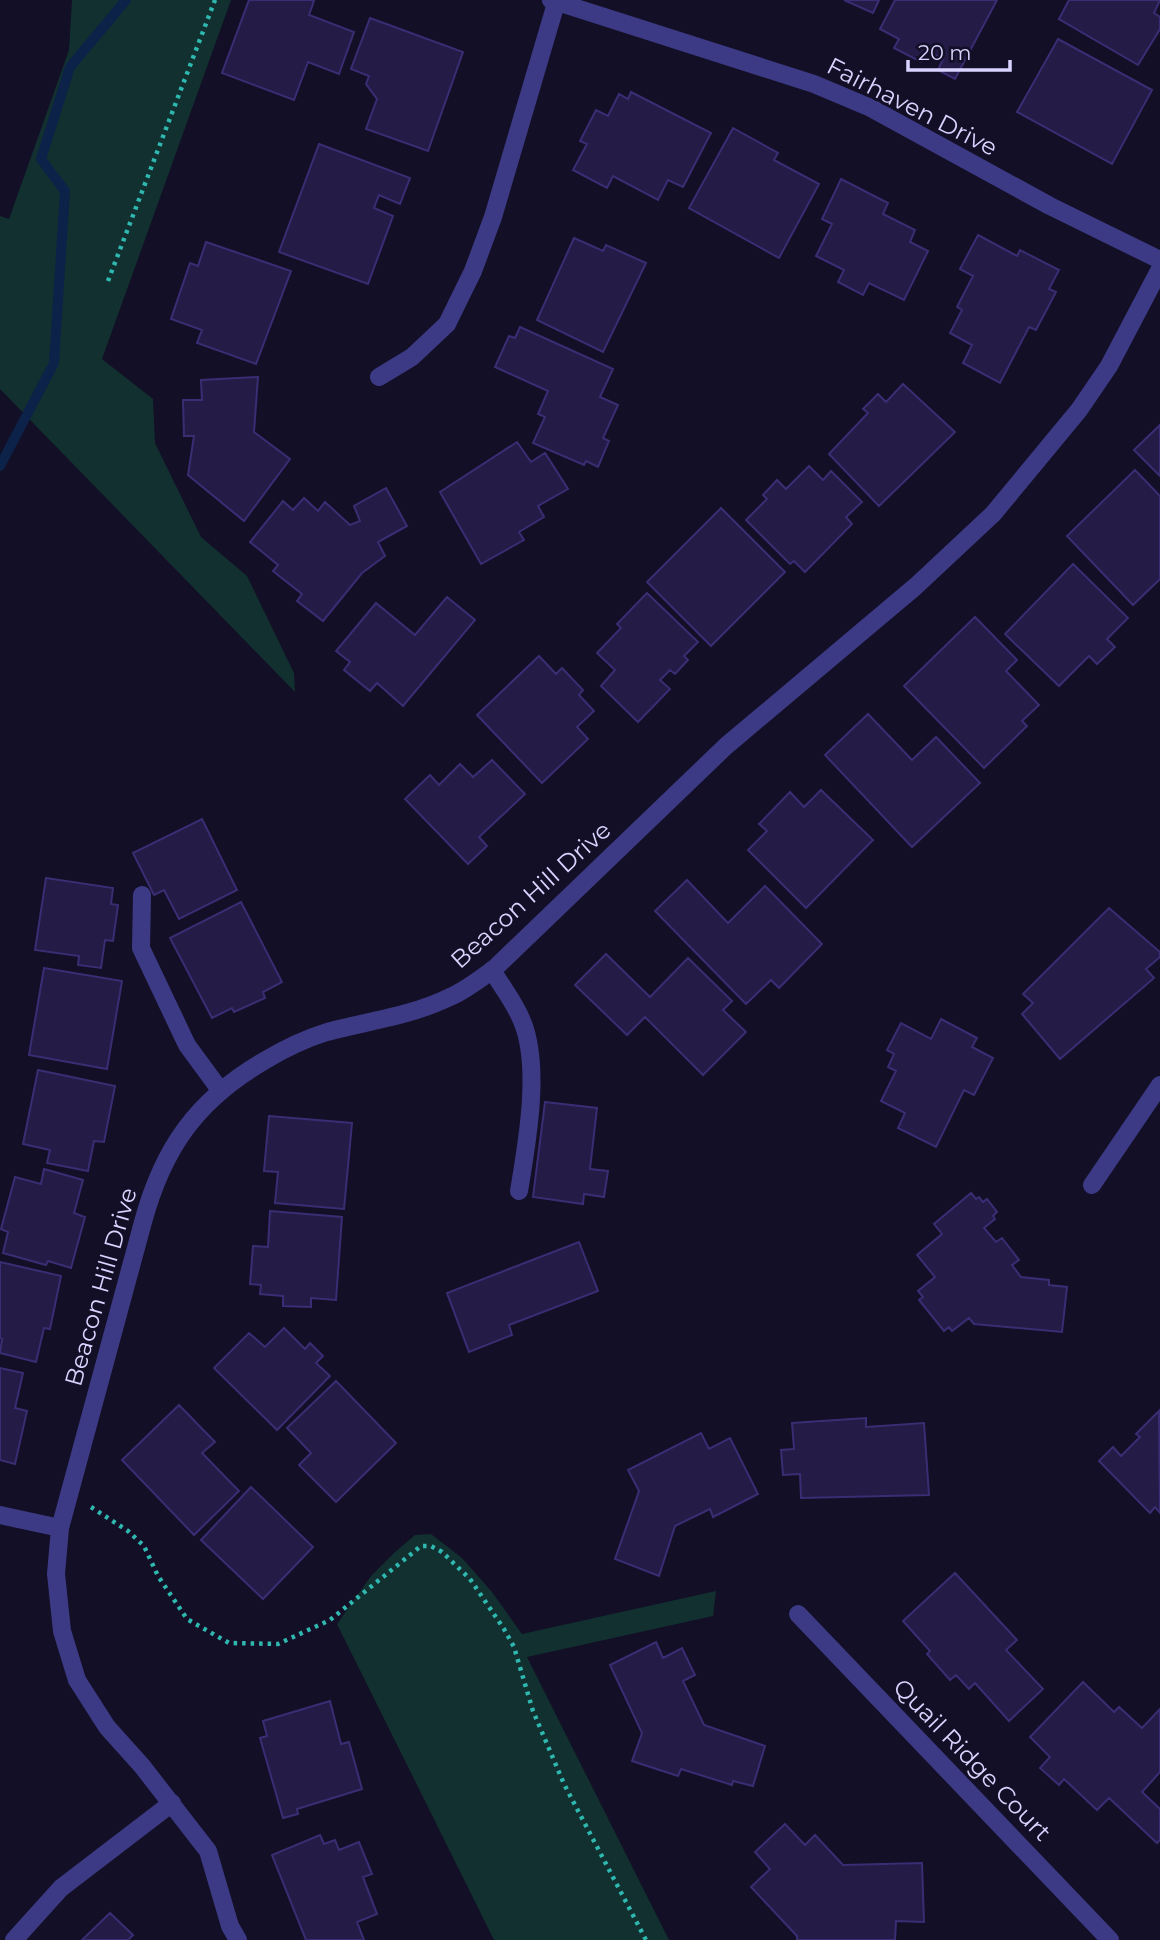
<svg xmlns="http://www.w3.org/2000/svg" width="1160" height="1940" viewBox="0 0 1160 1940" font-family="Montserrat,sans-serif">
<rect width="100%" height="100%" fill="#130f26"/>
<path fill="#12302f" d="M72 0H231L102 359 153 399 155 443 201 537 247 576 294 673 295 692 0 389V216L9 219 69 50Z
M431 1534 462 1558 492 1592 522 1634 716 1591 713 1616 527 1657 669 1940H494L337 1624 371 1576 394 1553 415 1535Z"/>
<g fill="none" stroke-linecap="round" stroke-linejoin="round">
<path stroke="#0c2248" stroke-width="10" d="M0 466 54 363 65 191 41 159 70 67 126 0"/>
</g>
<path fill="#241b47" stroke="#3b2d73" stroke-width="2" d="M249 0H311L314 1 309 15 354 32 339 74 308 62 294 100 222 73Z
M844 0H879L873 13Z
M895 0H997L955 79 938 70 943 59 926 51 921 62 894 48 899 39 880 29Z
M1069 0H1160L1154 13 1160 17V29L1138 65 1059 19Z
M370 18 463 52 428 151 366 129 377 99 366 84 369 76 351 69Z
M1058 39 1152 90 1112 164 1017 112Z
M631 92 711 133 683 187 668 180 658 200 613 176 607 188 573 170 587 144 580 141 596 110 608 116 619 94 628 99Z
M733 128 778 153 774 160 819 184 779 258 689 208Z
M319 144 410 178 400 204 379 195 374 208 393 216 368 284 279 252Z
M841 179 888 203 883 214 915 230 910 242 928 251 904 300 869 283 863 295 838 282 844 270 816 256 832 224 822 219Z
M978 235 1017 256 1020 250 1059 270 1049 289 1056 292 1036 330 1029 327 1000 383 963 363 972 345 950 333 962 310 957 307 973 276 960 269Z
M574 238 603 251 606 245 646 263 603 352 537 320Z
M206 242 291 271 256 364 197 343 202 330 171 319 190 263 198 266Z
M520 327 613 369 600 397 618 405 603 438 609 441 598 467 586 461 584 465 533 443 545 417 538 414 548 391 495 367 509 336 515 338Z
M258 377 254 432 290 459 244 521 188 475 194 436H184L183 400H202L201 380Z
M903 384 955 432 879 506 829 454 868 413 863 409 878 394 886 402Z
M1160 425V476L1134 450Z
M517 442 531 462 545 453 568 489 538 506 544 517 519 532 524 540 481 564 440 492Z
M809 466 823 480 831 471 862 502 846 517 852 524 805 572 794 561 790 564 746 520 767 499 763 495 777 480 786 489Z
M1135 470 1160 496V579L1133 605 1067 536Z
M386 488 407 526 378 542 385 556 362 573 323 621 297 601 302 594 273 571 278 565 250 542 283 501 293 510 304 498 318 511 325 502 350 525 360 521 354 506Z
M721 508 785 572 711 646 647 582Z
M1073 564 1128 618 1107 639 1115 647 1097 664 1089 656 1059 686 1005 634Z
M647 593 698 642 684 656 688 660 675 674 670 670 660 680 670 689 638 722 601 686 615 670 597 653 621 628 617 624Z
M447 597 475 620 403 706 377 683 370 691 344 670 350 662 336 651 376 603 415 635Z
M975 617 1017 660 1006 671 1039 705 1022 721 1027 726 984 768 904 686Z
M539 656 556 674 562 668 583 690 579 695 594 711 577 727 588 739 542 783 477 715Z
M868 714 912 760 936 737 980 783 912 847 825 755Z
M492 760 525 794 479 837 487 846 468 864 405 799 430 775 439 785 460 764 473 777Z
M821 790 873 840 806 908 748 850 767 831 759 824 790 792 804 807Z
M202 819 237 890 179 919 164 890 154 895 133 853Z
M46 878 113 888 111 904 118 905 113 941 105 940 101 968 78 965 79 956 35 950Z
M687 880 728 923 765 886 822 944 779 988 771 980 746 1004 655 911Z
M241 902 282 982 263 992 265 998 234 1012 232 1008 212 1018 170 938Z
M1109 908 1160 952V957L1146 969 1154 978 1060 1059 1022 1014 1033 1003 1023 994Z
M606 954 650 997 688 958 732 1001 723 1010 746 1032 703 1075 645 1017 627 1035 575 985Z
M44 968 122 981 107 1069 29 1055Z
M941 1019 977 1038 972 1047 993 1058 974 1095 964 1090 936 1147 898 1128 905 1113 881 1101 896 1071 888 1067 894 1054 887 1050 901 1023 931 1039Z
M38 1070 115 1086 104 1142 94 1141 88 1171 47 1163 50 1150 23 1144Z
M545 1102 597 1108 590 1169 608 1171 604 1197 584 1194 583 1204 533 1197Z
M269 1116 352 1123 344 1209 275 1203 278 1172 264 1171Z
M44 1169 83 1180 74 1213 85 1217 71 1268 48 1261 46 1265 3 1253 8 1232 1 1229 15 1177 41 1184Z
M971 1193 976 1199 979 1197 983 1202 987 1199 997 1212 993 1216 995 1219 984 1228 996 1242 1002 1238 1019 1260 1012 1265 1021 1277 1049 1280V1285L1067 1287 1062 1332 974 1324 969 1318 952 1331 949 1327 944 1331 919 1300 923 1297 918 1291 935 1277 917 1255 942 1234 934 1224Z
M270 1211 342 1217 336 1300 311 1298V1307L283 1306V1296L260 1294 261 1285 250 1284 253 1246 268 1247Z
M579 1242 598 1291 509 1325 512 1335 469 1352 447 1293Z
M0 1262 61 1276 50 1329 44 1328 36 1362 0 1353 2 1339 0 1338Z
M284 1328 305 1349 310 1343 323 1356 316 1363 330 1376 277 1430 214 1368 249 1333 265 1347Z
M0 1368 23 1373 15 1408 27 1411 15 1464 0 1460Z
M336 1381 396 1443 336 1502 299 1465 311 1453 287 1428Z
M179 1405 215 1442 202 1453 239 1491 194 1535 122 1460Z
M1159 1411 1160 1513 1155 1507 1150 1513 1099 1461 1113 1447 1121 1456 1140 1437 1136 1434Z
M866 1418V1427L924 1423 929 1495 801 1498 800 1474 783 1475 781 1450 794 1449 792 1423Z
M701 1433 709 1449 730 1438 758 1494 713 1517 710 1509 675 1526 659 1576 615 1559 639 1491 628 1470Z
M251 1487 313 1547 263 1599 201 1540Z
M955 1573 1017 1640 1006 1650 1043 1689 1009 1721 975 1683 969 1689 956 1675 950 1680 927 1654 930 1651 903 1621Z
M656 1642 663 1658 682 1648 695 1675 683 1681 704 1725 765 1746 753 1786 733 1781 732 1785 681 1769 678 1776 632 1761 642 1733 610 1665Z
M1083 1682 1114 1712 1119 1707 1142 1728 1160 1709V1772L1142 1792 1160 1809V1840L1157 1843 1109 1798 1097 1810 1064 1779 1059 1785 1040 1768 1050 1757 1030 1737Z
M330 1701 341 1744 349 1742 362 1789 297 1809 298 1814 283 1818 260 1738 267 1736 263 1721Z
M785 1824 805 1845 815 1835 843 1865 922 1863 924 1922 896 1921 895 1940H797V1936L751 1887 770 1869 755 1852Z
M320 1835 324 1844 335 1840 339 1850 359 1842 372 1874 363 1877 377 1914 357 1922 364 1940H306L272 1855Z
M110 1913 133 1935 128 1940H82Z"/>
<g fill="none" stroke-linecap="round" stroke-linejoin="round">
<path stroke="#2fb8b0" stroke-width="4.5" stroke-dasharray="3.5 5" stroke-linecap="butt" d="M108 281 215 0
M91 1507 128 1531 144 1546 158 1576 187 1619 229 1643 278 1644 330 1620 421 1546H431L442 1552 470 1579 504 1629 514 1647 533 1711 564 1784 646 1940"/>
<path stroke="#3d3a85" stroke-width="18" d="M142 895 141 948 187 1045 220 1090
M492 970C502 987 515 1003 522 1021 541 1066 527 1143 519 1191"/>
<path stroke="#3d3a85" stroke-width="18" d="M551 0 814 84 871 108 1050 206 1160 260
M379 377 412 357 447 324 473 271 493 217 557 0
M1092 1185 1160 1085
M0 1515 60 1528
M798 1614 1110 1940
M14 1940 61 1888 172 1803
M238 1940 230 1926 208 1851 142 1766 107 1727 77 1680 62 1631 56 1574 60 1528 143 1222C163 1148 197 1100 264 1061 284 1049 304 1039 327 1032 368 1021 411 1016 450 997 466 990 480 979 495 968L726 746 916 586 993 514 1079 410 1109 366 1160 269"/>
</g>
<g text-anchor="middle" stroke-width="6" stroke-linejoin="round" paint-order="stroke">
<g font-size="24" fill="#d9d4ff" stroke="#130f26">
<text transform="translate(912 107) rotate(27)" y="8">Fairhaven Drive</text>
<text transform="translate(531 895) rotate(-42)" y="8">Beacon Hill Drive</text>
<text transform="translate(101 1287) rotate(-74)" y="8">Beacon Hill Drive</text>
<text transform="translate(972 1760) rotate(46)" y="8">Quail Ridge Court</text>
</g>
</g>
<path d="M908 60v10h102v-10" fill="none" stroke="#d9d4ff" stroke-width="3.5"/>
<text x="918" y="60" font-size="21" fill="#d9d4ff" stroke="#130f26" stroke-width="5" paint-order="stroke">20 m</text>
</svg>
